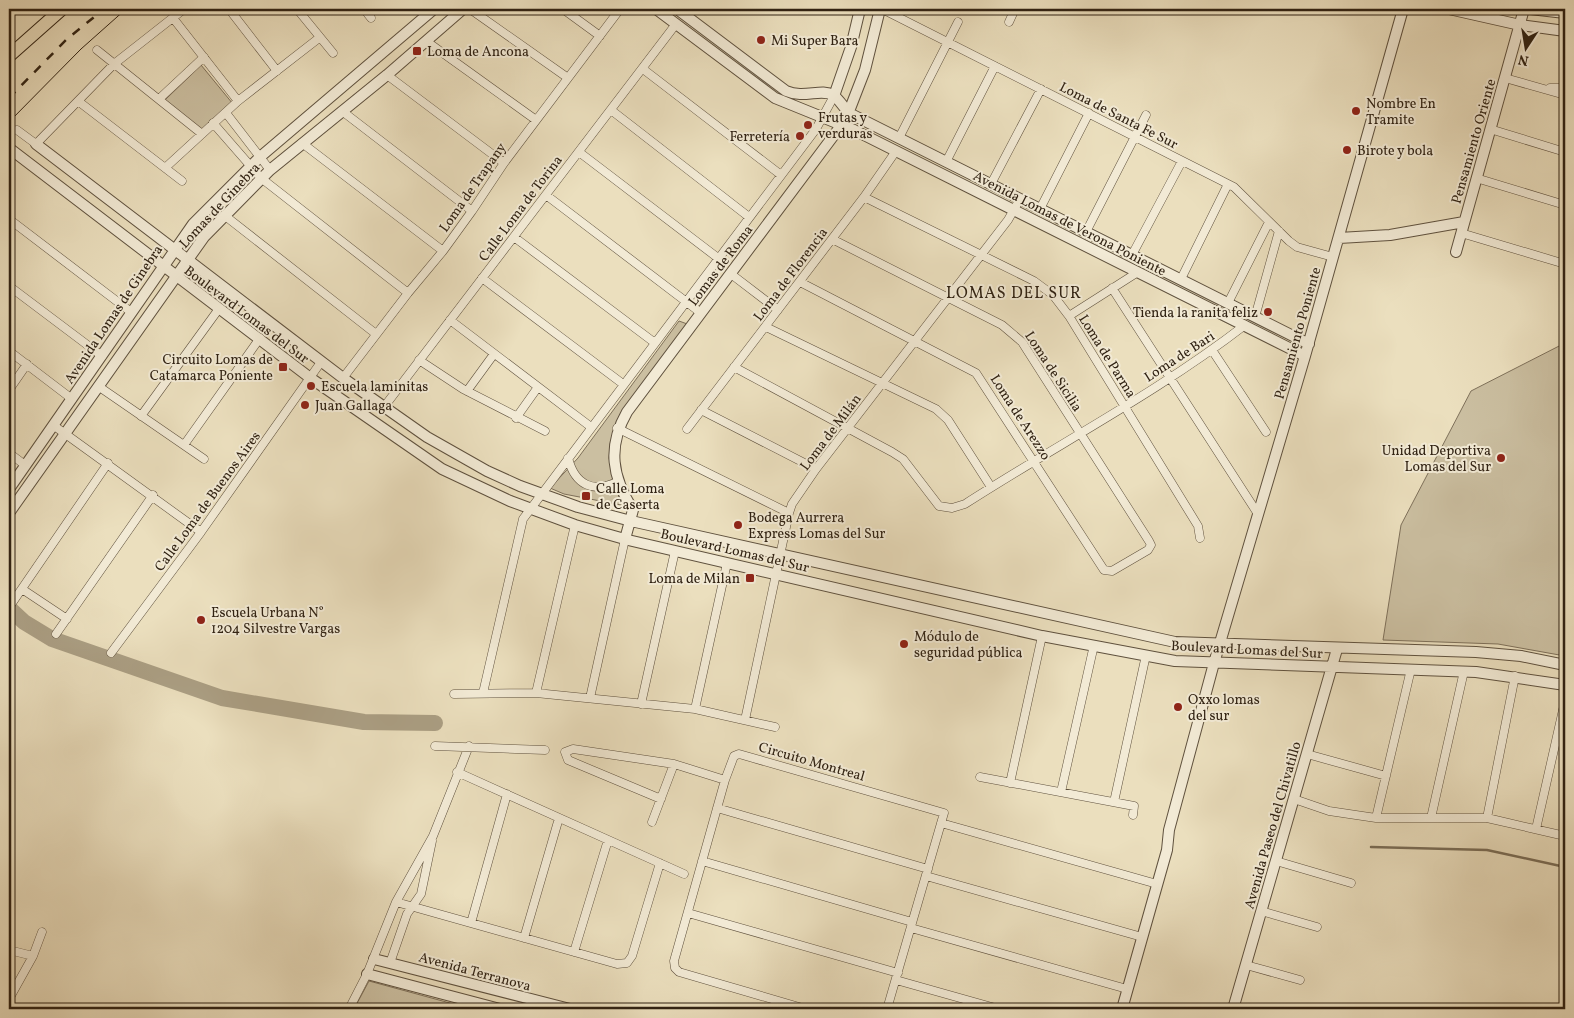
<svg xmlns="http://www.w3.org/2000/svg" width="1574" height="1018" viewBox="0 0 1574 1018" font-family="Vollkorn,serif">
<rect width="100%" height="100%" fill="#ebdfbe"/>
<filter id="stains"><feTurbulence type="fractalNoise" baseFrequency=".004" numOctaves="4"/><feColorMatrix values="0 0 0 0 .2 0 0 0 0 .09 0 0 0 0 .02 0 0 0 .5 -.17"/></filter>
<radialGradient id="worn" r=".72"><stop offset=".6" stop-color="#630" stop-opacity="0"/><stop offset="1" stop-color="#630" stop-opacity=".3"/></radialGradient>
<path fill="#cbbfa1" stroke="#7e705a" d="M201 65 233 104 201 131 165 100Z
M679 321 690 325 614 427 609 458 621 505 564 494 550 488 578 458Z
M1565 343V656L1498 644 1383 640 1401 525 1471 391Z
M369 981 472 1009H354Z"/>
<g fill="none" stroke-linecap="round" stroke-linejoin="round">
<path stroke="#7a6d57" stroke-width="2.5" d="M1371 847 1487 850 1565 867"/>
<path stroke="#ab9f84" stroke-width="16" d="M9 608 24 622 52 639 222 698 364 722 435 723"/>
<g stroke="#5f513e" stroke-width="9">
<path id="minor" d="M229 9 277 71
M297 9 333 53
M364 9 371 18
M470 9 568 78
M563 9 600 36
M882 9 1234 187 1289 241 1297 247 1333 257
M173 18 238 101
M1009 22 1015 9
M426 41 536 120
M97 50 202 134
M643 69 781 175
M387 75 504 163
M1505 78 1565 95
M1550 88H1565
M159 99 204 57
M78 101 182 181
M611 110 749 217
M342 111 472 211
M226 113 270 170
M213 123 261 178 408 293
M1490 129 1565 152
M17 130 36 144 114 64 184 9
M899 138 958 22
M302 143 443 251
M579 152 718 258
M946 162 995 66
M165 168 238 101 319 38
M1476 178 1565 205
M991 184 1041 89
M546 195 701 313
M864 197 1034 281 1053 295 1069 316 1198 526 1200 538
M1040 209 1089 113
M224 215 376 334
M9 219 131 312
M1086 232 1146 115
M1461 233 1565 264
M514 237 655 343
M1132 255 1182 161
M731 274 778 310
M482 278 623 384
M1181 279 1228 184
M800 282 976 373 1104 570 1112 571 1148 550 1151 545 1149 541 1022 342 1002 325 832 239
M9 286 102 356
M1112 288 1258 514
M1228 303 1269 222
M1069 316 1138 272
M1255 317 1279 231
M450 320 591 427
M766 327 936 409 948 420 991 487
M1212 350 1266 432
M9 351 72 399
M419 360 463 389 545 431
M734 367 892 452 903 459 939 506 952 508 965 504C1058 444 1157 393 1245 325
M343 378 408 293 443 251 472 211 504 163 620 9
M98 386 204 459
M9 390 27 364
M467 391 494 354
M384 407 676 24
M701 410 816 469
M141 416 218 310
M516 418 538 387
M53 425 201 532
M617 428 789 513
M687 429 864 197 896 151
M184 445 260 338
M9 453 25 465
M568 458C575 485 593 494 619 481
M22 589 67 619
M10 606 108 463
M56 634 153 495
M111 653 201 532 321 362
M483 693 523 519 816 129 834 96
M536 693 575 525
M454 694 536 693 695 709 775 727
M590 698 625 539
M641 704 675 551
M695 709 727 563
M745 720 789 513 792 504 816 469 1008 220 1020 199
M435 746 545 750
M1307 754 1386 776
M674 764 725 780
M457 772 684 874
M980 777 1134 806 1133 815
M1010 783 1042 636
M1061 792 1094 645
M1294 799 1329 811 1376 818H1487L1565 836
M1114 802 1146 655
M717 808 928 869
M1376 818 1411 669
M1431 818 1464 671
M1487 818 1515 676
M652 822 674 764 573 749 565 752 568 760 661 799
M941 823 1157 884
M1536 829 1565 701
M702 861 912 922
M1276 861 1351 883
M926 876 1142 937
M396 902 617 964 627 963 632 956 660 863
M1261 911 1317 927
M688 913 898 973
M471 923 507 794
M911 928 1127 989
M524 938 559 818
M9 950 33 956
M574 952 608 840
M390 963 407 914 421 894 432 841
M1246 965 1300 980
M896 980 999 1009
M9 999 33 956 42 932
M349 1009 367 974 396 902 433 836 469 746
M806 1009 679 972 675 968 674 961 725 780 734 756 739 754 944 813 887 1009"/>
</g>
<g stroke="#5f513e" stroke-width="12">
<path id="tertiary" d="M656 9 775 98 854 130 1305 356
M677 9 786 91C804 99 821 88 833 95 839 99 844 108 849 113L1309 344
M1449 9 1520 25 1565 31
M1530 9 1565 13
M834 96 851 47 860 9
M36 144 343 378 427 437 487 471 520 486 578 507 631 521 1175 642 1476 652 1521 656 1565 665
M9 148 309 377 442 469 510 501 575 525 628 540 1042 636 1175 661 1476 672 1565 685
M1339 238 1390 235 1464 222
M1456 252 1524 9
M9 489 193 224 260 157 434 9
M9 513 204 237 270 170 387 75 463 9
M625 539 633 510C612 477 607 447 627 412L846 119 865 70 880 9
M374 959 570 1009
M367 974 500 1009
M1122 1009 1167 850 1169 830 1214 663 1305 356 1403 9
M1233 1009 1337 649"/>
</g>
<g stroke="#302213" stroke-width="14">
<path id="primary" d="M9 56 62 9"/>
</g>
<use href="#minor" stroke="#f2ead5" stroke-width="8"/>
<use href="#tertiary" stroke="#f2ead5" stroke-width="10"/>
<use href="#primary" stroke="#ebdfbe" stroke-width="12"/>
<path stroke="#302213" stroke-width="1" d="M9 122 81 49 126 9"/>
<path stroke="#302213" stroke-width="2.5" stroke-dasharray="9 9" stroke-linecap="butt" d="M9 98 67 39 104 9"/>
</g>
<g fill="#8f2418" stroke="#f2ead5" stroke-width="2">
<circle cx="761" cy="40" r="5"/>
<rect x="412" y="46" width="10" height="10" rx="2.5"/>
<circle cx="1356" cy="111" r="5"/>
<circle cx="808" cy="125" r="5"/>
<circle cx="800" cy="136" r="5"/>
<circle cx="1347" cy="150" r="5"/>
<circle cx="1268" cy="312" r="5"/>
<rect x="278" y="362" width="10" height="10" rx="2.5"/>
<circle cx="311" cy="386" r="5"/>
<circle cx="305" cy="405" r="5"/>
<circle cx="1501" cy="458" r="5"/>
<rect x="581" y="491" width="10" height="10" rx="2.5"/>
<circle cx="738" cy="525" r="5"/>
<rect x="745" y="573" width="10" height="10" rx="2.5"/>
<circle cx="201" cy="620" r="5"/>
<circle cx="904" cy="644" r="5"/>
<circle cx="1178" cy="707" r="5"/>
</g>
<g text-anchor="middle" stroke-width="4" stroke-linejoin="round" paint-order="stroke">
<g font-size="14" fill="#302213" stroke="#f2ead5" text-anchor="start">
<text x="771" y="45">Mi Super Bara</text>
<text x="427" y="56">Loma de Ancona</text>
<text x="1366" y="108">Nombre En<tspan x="1366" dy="16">Tramite</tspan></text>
<text x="818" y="122">Frutas y<tspan x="818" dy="16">verduras</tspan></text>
<text x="790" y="141" text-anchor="end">Ferretería</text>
<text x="1357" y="155">Birote y bola</text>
<text x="1258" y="317" text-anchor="end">Tienda la ranita feliz</text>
<text x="273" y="364" text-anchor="end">Circuito Lomas de<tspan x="273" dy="16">Catamarca Poniente</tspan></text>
<text x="321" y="391">Escuela laminitas</text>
<text x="315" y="410">Juan Gallaga</text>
<text x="1491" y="455" text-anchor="end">Unidad Deportiva<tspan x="1491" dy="16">Lomas del Sur</tspan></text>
<text x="596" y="493">Calle Loma<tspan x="596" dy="16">de Caserta</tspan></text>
<text x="748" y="522">Bodega Aurrera<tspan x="748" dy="16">Express Lomas del Sur</tspan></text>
<text x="740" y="583" text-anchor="end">Loma de Milan</text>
<text x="211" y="617">Escuela Urbana N°<tspan x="211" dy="16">1204 Silvestre Vargas</tspan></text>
<text x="914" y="641">Módulo de<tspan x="914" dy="16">seguridad pública</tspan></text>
<text x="1188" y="704">Oxxo lomas<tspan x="1188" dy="16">del sur</tspan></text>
</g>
<g font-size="14" fill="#302213" stroke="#f2ead5">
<text transform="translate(1119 115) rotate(27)" y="5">Loma de Santa Fe Sur</text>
<text transform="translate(1473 141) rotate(-74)" y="5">Pensamiento Oriente</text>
<text transform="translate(472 187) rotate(-55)" y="5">Loma de Trapany</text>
<text transform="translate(219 205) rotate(-47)" y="5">Lomas de Ginebra</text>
<text transform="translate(520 208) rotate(-53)" y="5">Calle Loma de Torina</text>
<text transform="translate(1070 223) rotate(27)" y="5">Avenida Lomas de Verona Poniente</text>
<text transform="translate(720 265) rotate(-53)" y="5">Lomas de Roma</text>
<text transform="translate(790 274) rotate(-53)" y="5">Loma de Florencia</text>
<text transform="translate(113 314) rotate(-56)" y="5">Avenida Lomas de Ginebra</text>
<text transform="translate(247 314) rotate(37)" y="5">Boulevard Lomas del Sur</text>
<text transform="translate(1297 333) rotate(-74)" y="5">Pensamiento Poniente</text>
<text transform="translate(1108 356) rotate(58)" y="5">Loma de Parma</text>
<text transform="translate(1179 356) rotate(-33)" y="5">Loma de Bari</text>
<text transform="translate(1054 371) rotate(57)" y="5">Loma de Sicilia</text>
<text transform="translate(1021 417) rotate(57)" y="5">Loma de Arezzo</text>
<text transform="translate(830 432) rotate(-53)" y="5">Loma de Milán</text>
<text transform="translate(207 501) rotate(-54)" y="5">Calle Loma de Buenos Aires</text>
<text transform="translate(735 550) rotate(13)" y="5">Boulevard Lomas del Sur</text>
<text transform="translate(1247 649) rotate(3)" y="5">Boulevard Lomas del Sur</text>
<text transform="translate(812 761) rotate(16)" y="5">Circuito Montreal</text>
<text transform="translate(1272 825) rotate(-74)" y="5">Avenida Paseo del Chivatillo</text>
<text transform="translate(475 971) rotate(15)" y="5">Avenida Terranova</text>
</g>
<g font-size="16" letter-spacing="1" fill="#302213" stroke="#f2ead5">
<text x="1014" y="298">LOMAS DEL SUR</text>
</g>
</g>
<rect width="1574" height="1018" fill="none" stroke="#ebdfbe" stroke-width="30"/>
<rect x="10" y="10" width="1554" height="998" fill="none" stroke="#302213" stroke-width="2.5"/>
<rect x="15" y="15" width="1544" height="988" fill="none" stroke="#302213"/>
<g transform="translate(1526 48) rotate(192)" stroke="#f2ead5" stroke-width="4" paint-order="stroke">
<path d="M0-4L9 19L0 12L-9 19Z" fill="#302213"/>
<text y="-8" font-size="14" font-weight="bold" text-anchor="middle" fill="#302213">N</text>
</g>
<rect width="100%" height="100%" filter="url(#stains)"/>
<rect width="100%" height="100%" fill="url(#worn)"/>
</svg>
